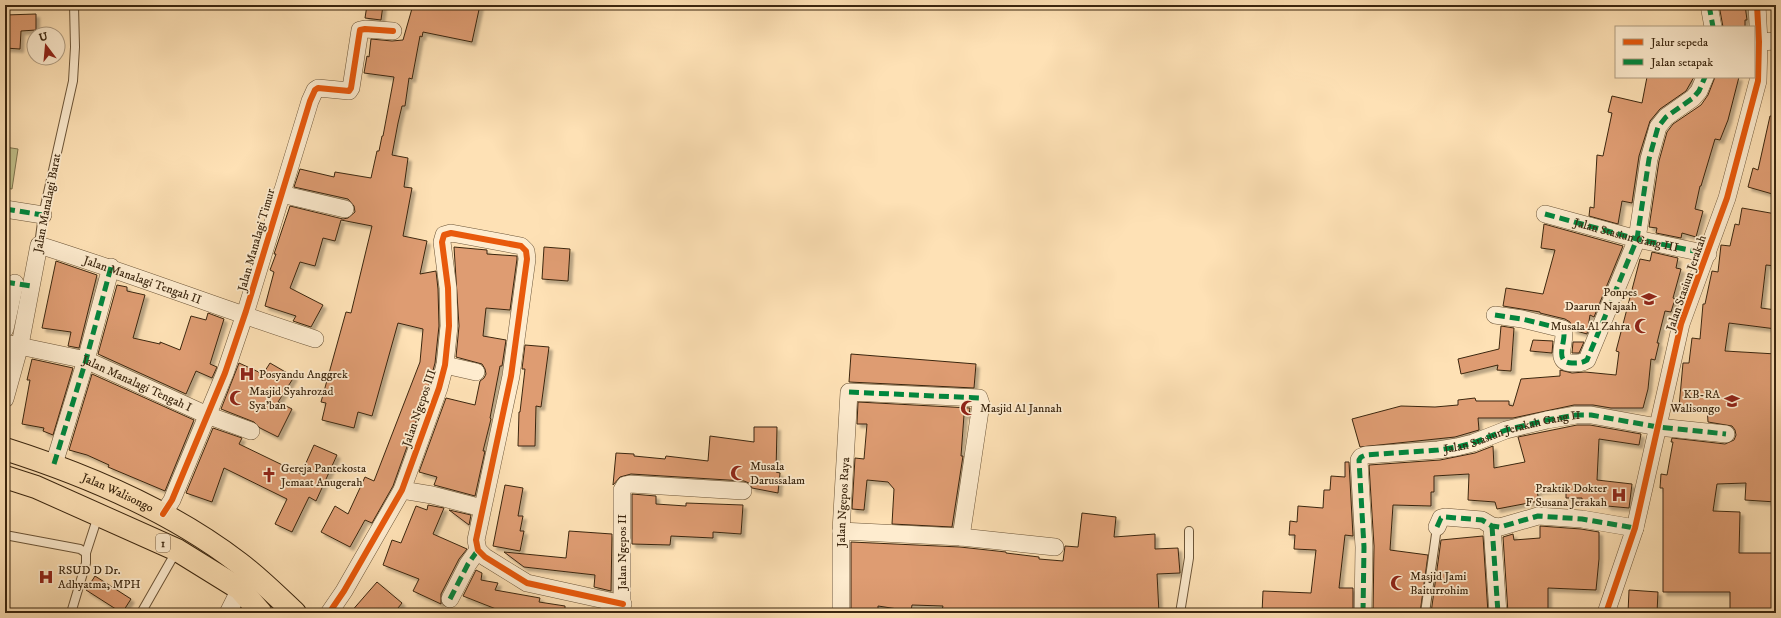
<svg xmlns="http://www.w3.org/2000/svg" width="1781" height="618" viewBox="0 0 1781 618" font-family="'IM FELL DW Pica',serif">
<defs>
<filter id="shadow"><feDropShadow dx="3.5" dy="3.5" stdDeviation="1" flood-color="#0004"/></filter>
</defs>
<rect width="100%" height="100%" fill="#fee1b5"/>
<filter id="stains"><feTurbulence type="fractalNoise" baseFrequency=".005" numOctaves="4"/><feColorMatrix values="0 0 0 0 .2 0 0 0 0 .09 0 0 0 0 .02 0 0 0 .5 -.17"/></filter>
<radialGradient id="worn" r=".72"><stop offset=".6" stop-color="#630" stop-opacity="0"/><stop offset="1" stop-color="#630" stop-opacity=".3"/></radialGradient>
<path fill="#c2c28c" stroke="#7e744e" d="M5 147 18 149 12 189 5 188Z"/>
<path fill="#de9c72" stroke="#3b260f" filter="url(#shadow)" d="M367 5H383L381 20 365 18Z
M413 5H480L472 42 423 32 422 37 420 36 412 79 409 78 405 106H402L398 123 392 155 408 158 404 187 412 188 403 236 427 241 420 274 436 271 438 289 439 326 435 363 429 385 393 486 372 523 365 520 350 547 321 532 335 506 348 514 365 477 374 481 420 362 423 329 398 323 372 416 358 412 354 428 322 420 326 403 321 402 346 312 351 313 372 226 341 220 335 241 323 238 315 266 300 262 290 288 323 305 311 327 293 321 296 316 265 306 274 272 270 270 276 254H274L290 206 343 219 348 218 355 212 354 206 348 199 294 187 300 169 334 177 335 172 371 178 377 151H379L382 136H383L394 77 364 73 367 56 369 57 371 39 392 41 403 40Z
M1719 5H1745L1747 20H1745V27H1723Z
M36 14V30L21 31 20 49 5 48V15Z
M1647 77H1694L1686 91 1660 109 1650 121 1639 156 1632 203 1622 201 1618 224 1589 216 1590 207 1594 208 1597 155 1603 156 1612 113 1608 112 1612 96 1642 103Z
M1715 77H1739L1728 120 1720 140 1715 139 1701 186H1700L1695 209 1703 211 1696 237 1682 233 1681 238 1656 233 1657 228 1649 227 1659 161 1667 132 1673 124 1701 105 1708 95Z
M1770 116H1776V195L1748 187 1753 168 1758 170Z
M1742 208 1776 214V266L1766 265 1761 308 1776 310V329L1729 323 1725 351 1776 354V502L1745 500 1746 483 1717 484 1713 511 1740 512 1739 553H1776V602H1772V611L1730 613V592H1663V488H1660L1661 474 1667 475 1673 442H1671L1672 438 1725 444 1734 440 1736 435 1735 430 1732 426 1708 422 1707 407H1679L1683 363H1689L1692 338 1700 339 1703 304H1705L1712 271 1718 272 1721 245 1730 246 1735 224 1739 225Z
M1544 224 1623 246 1594 317 1590 315 1587 334 1573 330 1570 322 1565 319 1540 313V312L1503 306 1506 288 1543 294 1555 250 1541 248Z
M454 247 487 250V254L517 256V259L510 310 486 308 483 336 506 340 502 366H500L490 418 491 419 483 451H485L475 496 434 485 437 477 419 472 446 398 475 405 480 381 484 378 486 374 485 369 482 364 456 357 459 326Z
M544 247 570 249 568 281 542 279Z
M1652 252 1678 258 1676 268 1681 269 1673 298 1675 299 1671 312 1665 311 1657 343H1659L1655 360 1651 359 1648 389 1643 408H1611L1593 405H1574L1513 418H1478L1479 430 1455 437 1360 447 1352 419 1401 406 1435 407 1458 405V400L1475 398 1476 401H1509V405L1513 406 1521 379 1560 376V370L1572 373 1585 372 1616 375 1619 352 1616 351 1640 259 1650 261Z
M56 261 97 275 79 348 68 346 71 332 42 328Z
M117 285 127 287V291L145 295 133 338 160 344V342L180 350 191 316 206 320 208 313 224 319 210 364 217 367 212 378 196 371 186 394 98 354Z
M1501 326 1514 328 1511 371 1497 370 1498 365 1461 374 1458 359 1499 349Z
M1533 340 1553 341 1552 353 1530 351Z
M1573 342H1584L1579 353H1572Z
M525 345 549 347 541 407 536 406 535 446H518L519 412H520L525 369H522Z
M851 354 976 364 974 388 849 382Z
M32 359 73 368 53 435 43 431 44 428 22 424 30 380H27Z
M239 363 263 374 270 363 294 377 278 402 292 409 278 437 260 428 254 422 221 409Z
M92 374 194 420 165 491 108 467 109 465 87 455 69 450Z
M858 402 970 408 969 415H964L961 456H963L952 527 892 524 894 489 888 482 867 480 864 510 852 509 855 458 864 459 867 424H857Z
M1577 425H1590L1641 434 1639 445 1599 439 1597 480 1632 484 1629 508 1607 506V504L1597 503V501H1582V498H1566V488L1537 491 1539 501 1497 509 1495 502 1468 500 1469 474 1434 476V492H1431V506L1393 505 1390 550 1428 555 1420 613 1381 611V613H1373L1374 546 1369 465 1440 460 1475 453 1493 446 1494 468 1525 462 1518 437Z
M754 427H777L776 472 780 473 778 493 752 488 749 483 744 481 631 474 620 477 613 485 616 453 634 454V456L665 459 666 456 708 461 710 436 754 442Z
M213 428 242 438 239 444 301 474 314 445 337 455 316 501 309 497 292 532 275 524 287 499 224 468 212 502 186 493Z
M1345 462H1349L1353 536 1345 535 1339 588H1353V613H1262L1263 591 1311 593 1316 550 1294 549 1295 535H1289L1290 521 1297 522 1298 506 1323 508 1324 490H1330L1331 476 1345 477Z
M505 485 523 488 518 516H523L520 531H524L520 551 493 546Z
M632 494 656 496V504L686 506V503L743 505 741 534 713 532V538L671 536 670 545 632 544Z
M428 505 444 508 433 534 467 549 459 559 441 594V604L413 591 419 579 383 565 392 540 401 543 416 506 427 510Z
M449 510 471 515 469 525Z
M1082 513 1116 517 1114 537 1155 534V549L1178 548 1180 573 1157 574 1159 613H1015L994 611V613H964L942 610 943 606 912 605 911 611 878 606V613L851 612V542L960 547 1006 552V553L1039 557V559L1063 561 1065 546 1078 547Z
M1540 526 1581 529 1599 532V559L1596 590 1548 588V613H1508L1503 537 1513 534 1514 540 1540 538Z
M569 531 612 534 611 591 594 587 595 575 524 567 504 552 566 558Z
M1483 536 1488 613H1431L1441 540Z
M476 570 482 573 481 580 498 583 495 590 540 598 539 602 565 606V613H495L496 609 463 596Z
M95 576 131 599 122 613 86 590Z
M377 582 402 603 394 613H350Z
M1629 590 1658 592 1657 613H1628Z"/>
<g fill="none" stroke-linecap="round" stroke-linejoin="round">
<g stroke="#6c5538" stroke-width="10">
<path id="lane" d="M39 245 43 215 73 81 75 47 74 5
M5 535 80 549 86 553V563L71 613
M86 553 98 516
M141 613 177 550
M1180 613 1189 558V531
M1425 613 1437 527"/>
</g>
<g stroke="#6c5538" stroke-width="18">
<g id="street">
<path d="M1709 5 1713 27"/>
<path d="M1759 42 1776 41"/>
<path d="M281 194 345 209"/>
<path d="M5 209 43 215"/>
<path d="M1545 214 1637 239 1708 254"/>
<path d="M1495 315 1522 319 1563 329C1568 340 1552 362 1572 363 1579 363 1582 363 1587 360L1637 239 1649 159 1658 127 1666 117 1693 98 1699 91 1705 77"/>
<path d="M5 329 15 283"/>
<path id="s1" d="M5 343 86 360 207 415 251 431"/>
<path d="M445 365 476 372"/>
<path id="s2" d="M5 399 20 345 39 245C132 274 222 309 315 339"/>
<path d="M54 464 86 360 111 267"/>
<path d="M402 490 432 495 482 508"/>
<path d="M163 514 172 500 225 373 246 311 310 101 315 90 318 88 349 91 351 88 360 30 365 29 393 31"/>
<path d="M1492 526 1498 613"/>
<path d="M1437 527 1441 518 1445 517 1482 520 1492 526 1500 527 1538 516 1582 519 1635 528"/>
<path d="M841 531 961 537 1055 547"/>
<path d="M450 599 468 564 478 550"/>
<path d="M228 613 240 589"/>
<path d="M329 613 344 591 402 490 439 388 445 365 449 326 448 288 442 242 444 235 451 233 521 246 526 251 527 259 511 376 476 540 478 550 485 557 527 583 623 604"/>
<path d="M622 613V490L625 485 630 484 743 491"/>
<path id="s3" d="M841 613V531L849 392 979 398 981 404 961 537"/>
<path d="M1363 613 1364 547 1359 460 1361 457 1366 455 1438 450 1457 447 1473 443 1506 430 1547 420 1576 415H1591L1658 427 1726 434"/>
<path d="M1606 613 1635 528 1681 324 1727 198 1758 81 1759 42 1757 5"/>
</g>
</g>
<g stroke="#3b260f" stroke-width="24">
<g id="highway">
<path id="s4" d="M5 449C87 475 170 510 239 563 259 578 277 596 295 613"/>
<path d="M5 477 36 487 177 550 240 589 261 613"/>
</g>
</g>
<use href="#lane" stroke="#feeccf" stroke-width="8"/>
<use href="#street" stroke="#feeccf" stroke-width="17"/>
<use href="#highway" stroke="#fee1b5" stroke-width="22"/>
<g stroke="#00873e" stroke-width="5" stroke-dasharray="10 5" stroke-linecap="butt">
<path d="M1709 5 1713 27"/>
<path d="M5 209 43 215"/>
<path id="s5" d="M1545 214 1637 239 1708 254"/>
<path d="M5 282 31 286"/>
<path d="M1495 315 1522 319 1563 329C1568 340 1552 362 1572 363 1579 363 1582 363 1587 360L1637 239 1649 159 1658 127 1666 117 1693 98 1699 91 1705 77"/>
<path d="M849 392 979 398"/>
<path d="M54 464 86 360 111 267"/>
<path d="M1492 526 1498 613"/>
<path d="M1437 527 1441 518 1445 517 1482 520 1492 526 1500 527 1538 516 1582 519 1635 528"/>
<path d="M450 599 468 564 478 550"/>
<path id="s6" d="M1363 613 1364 547 1359 460 1361 457 1366 455 1438 450 1457 447 1473 443 1506 430 1547 420 1576 415H1591L1658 427 1726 434"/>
</g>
<g stroke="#feeccf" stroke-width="8">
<path id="cycleway" d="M163 514 172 500 225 373 246 311 310 101 315 90 318 88 349 91 351 88 360 30 365 29 393 31
M329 613 344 591 402 490 439 388 445 365 449 326 448 288 442 242 444 235 451 233 521 246 526 251 527 259 511 376 476 540 478 550 485 557 527 583 623 604
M1606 613 1635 528 1681 324 1727 198 1758 81 1759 42 1757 5"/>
</g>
<use href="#cycleway" stroke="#e8590c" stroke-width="6"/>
</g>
<defs>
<g id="school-bare" transform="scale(1.2)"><path d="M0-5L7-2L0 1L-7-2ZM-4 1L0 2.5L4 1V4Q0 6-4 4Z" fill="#8f2418" stroke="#feeccf" stroke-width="2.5" paint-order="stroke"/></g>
<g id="mosque-bare" transform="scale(1.2)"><path d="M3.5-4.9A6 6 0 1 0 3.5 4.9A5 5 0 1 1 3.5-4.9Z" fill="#8f2418" stroke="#feeccf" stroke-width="2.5" paint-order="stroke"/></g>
<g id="hospital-bare" transform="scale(1.2)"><path d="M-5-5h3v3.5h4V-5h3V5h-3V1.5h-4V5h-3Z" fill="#8f2418" stroke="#feeccf" stroke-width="2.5" paint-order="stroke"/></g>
<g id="church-bare" transform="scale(1.2)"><path d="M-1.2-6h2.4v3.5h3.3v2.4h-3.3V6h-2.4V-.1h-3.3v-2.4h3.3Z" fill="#8f2418" stroke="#feeccf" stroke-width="2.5" paint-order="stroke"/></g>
</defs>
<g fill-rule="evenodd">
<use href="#school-bare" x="1649" y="299"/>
<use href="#mosque-bare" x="1642" y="326"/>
<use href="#hospital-bare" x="247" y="374"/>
<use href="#mosque-bare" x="237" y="398"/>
<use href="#school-bare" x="1732" y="401"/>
<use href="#mosque-bare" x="968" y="408"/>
<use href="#mosque-bare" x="738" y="473"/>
<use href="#church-bare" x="269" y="475"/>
<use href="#hospital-bare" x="1619" y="495"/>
<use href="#hospital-bare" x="46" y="577"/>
<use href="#mosque-bare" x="1398" y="583"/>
</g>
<g text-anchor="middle" stroke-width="3.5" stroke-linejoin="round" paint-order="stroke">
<rect fill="#feeccf" stroke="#766149" stroke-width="1" x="156" y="534" width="14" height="18" rx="3"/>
<g font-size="11" font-weight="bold" fill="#3b260f">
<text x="163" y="547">1</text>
</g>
<g font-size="12" fill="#3b260f" stroke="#feeccf">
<text transform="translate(47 203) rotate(-79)" y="4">Jalan Manalagi Barat</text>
<text dy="4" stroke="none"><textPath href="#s5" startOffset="84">Jalan Stasiun Gang III</textPath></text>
<text transform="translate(256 240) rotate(-74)" y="4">Jalan Manalagi Timur</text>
<text dy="4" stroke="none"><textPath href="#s2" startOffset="267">Jalan Manalagi Tengah II</textPath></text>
<text transform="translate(1686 283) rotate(-71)" y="4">Jalan Stasiun Jerakah</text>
<text dy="4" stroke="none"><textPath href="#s1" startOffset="139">Jalan Manalagi Tengah I</textPath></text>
<text transform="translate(419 408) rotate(-71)" y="4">Jalan Ngepos III</text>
<text dy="4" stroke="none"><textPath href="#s6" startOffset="311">Jalan Stasiun Jerakah Gang II</textPath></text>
<text dy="4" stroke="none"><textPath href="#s4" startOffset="121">Jalan Walisongo</textPath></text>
<text dy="4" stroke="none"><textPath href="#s3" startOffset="111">Jalan Ngepos Raya</textPath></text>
<text transform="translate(622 552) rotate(-90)" y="4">Jalan Ngepos II</text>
</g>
<g font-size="12" fill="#3b260f" stroke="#feeccf" text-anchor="start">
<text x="1637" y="296" text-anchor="end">Ponpes<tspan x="1637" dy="14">Daarun Najaah</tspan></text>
<text x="1630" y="330" text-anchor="end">Musala Al Zahra</text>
<text x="259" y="378">Posyandu Anggrek</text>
<text x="249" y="395">Masjid Syahrozad<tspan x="249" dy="14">Sya'ban</tspan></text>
<text x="1720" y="398" text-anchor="end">KB-RA<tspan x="1720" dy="14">Walisongo</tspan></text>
<text x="980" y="412">Masjid Al Jannah</text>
<text x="750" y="470">Musala<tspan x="750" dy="14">Darussalam</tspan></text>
<text x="281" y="472">Gereja Pantekosta<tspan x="281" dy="14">Jemaat Anugerah</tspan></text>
<text x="1607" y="492" text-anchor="end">Praktik Dokter<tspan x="1607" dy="14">F Susana Jerakah</tspan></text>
<text x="58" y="574">RSUD D Dr.<tspan x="58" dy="14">Adhyatma, MPH</tspan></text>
<text x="1410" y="580">Masjid Jami<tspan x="1410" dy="14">Baiturrohim</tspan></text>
</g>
</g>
<rect width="1781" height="618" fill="none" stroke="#fee1b5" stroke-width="20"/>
<rect x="6" y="6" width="1769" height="606" fill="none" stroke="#3b260f" stroke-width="2"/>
<rect x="10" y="10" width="1761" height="598" fill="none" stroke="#3b260f"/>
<rect x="1615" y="26" width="140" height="52" fill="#feeccf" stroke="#b09d82"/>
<rect x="1623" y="39" width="20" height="6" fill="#e8590c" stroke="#b09d82"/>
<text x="1651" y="46" font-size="12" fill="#3b260f">Jalur sepeda</text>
<rect x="1623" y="59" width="20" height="6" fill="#00873e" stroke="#b09d82"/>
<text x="1651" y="66" font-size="12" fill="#3b260f">Jalan setapak</text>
<g transform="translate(46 46) rotate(344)"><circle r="19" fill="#feeccf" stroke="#b09d82"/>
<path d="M0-3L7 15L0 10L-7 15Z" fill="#8f2418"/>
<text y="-6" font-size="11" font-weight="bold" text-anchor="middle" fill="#3b260f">U</text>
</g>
<rect width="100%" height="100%" filter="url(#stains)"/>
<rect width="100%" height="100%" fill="url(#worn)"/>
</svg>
